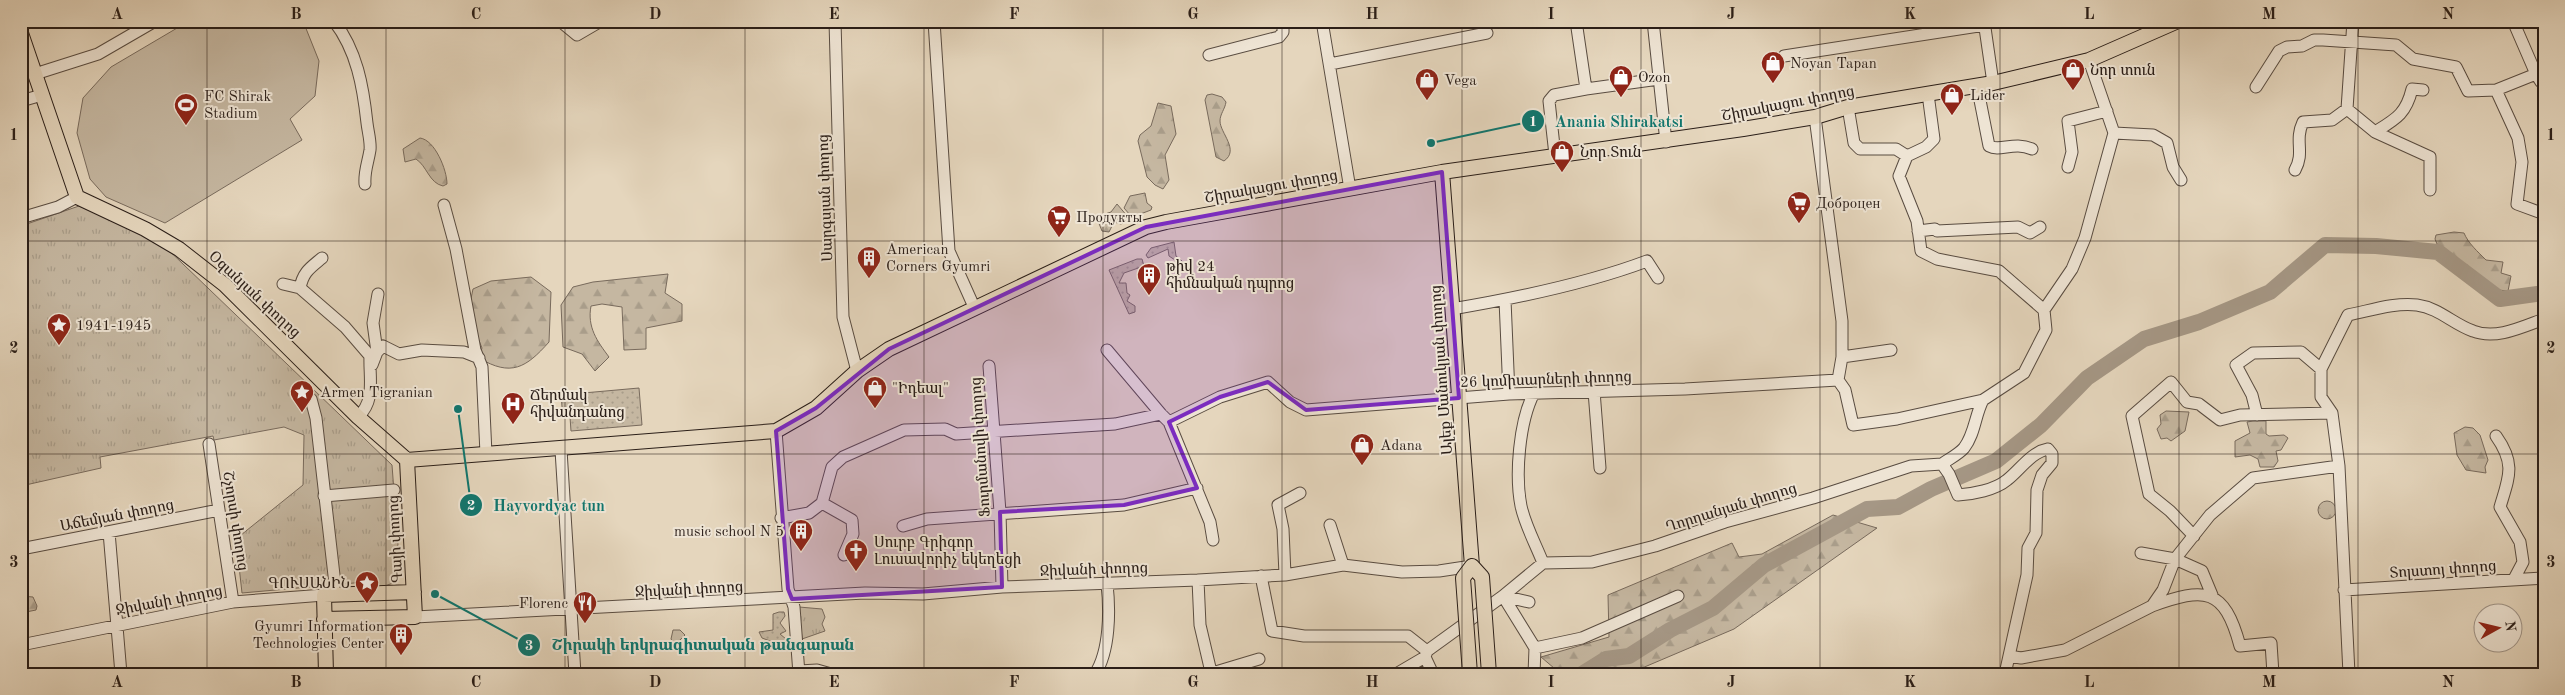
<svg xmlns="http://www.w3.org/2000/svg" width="2565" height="695" viewBox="0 0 2565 695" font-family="'Old Standard TT','Noto Serif Armenian',serif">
<defs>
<pattern id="grass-dots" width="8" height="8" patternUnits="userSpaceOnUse" patternTransform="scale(1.25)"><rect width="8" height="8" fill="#c5b7a1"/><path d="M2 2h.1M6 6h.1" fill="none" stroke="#a99d8a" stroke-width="1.8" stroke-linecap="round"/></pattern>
<pattern id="forest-firs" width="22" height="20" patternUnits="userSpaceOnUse" patternTransform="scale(1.25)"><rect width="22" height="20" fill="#c5b7a1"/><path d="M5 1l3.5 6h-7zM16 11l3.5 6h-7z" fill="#a99d8a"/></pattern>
<pattern id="park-tufts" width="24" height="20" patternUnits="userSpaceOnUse" patternTransform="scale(1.25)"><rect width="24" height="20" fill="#c5b7a1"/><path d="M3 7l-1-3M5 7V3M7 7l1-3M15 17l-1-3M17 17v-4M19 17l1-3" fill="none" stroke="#a99d8a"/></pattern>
</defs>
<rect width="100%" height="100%" fill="#e5d6bd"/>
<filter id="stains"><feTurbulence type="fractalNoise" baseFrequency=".004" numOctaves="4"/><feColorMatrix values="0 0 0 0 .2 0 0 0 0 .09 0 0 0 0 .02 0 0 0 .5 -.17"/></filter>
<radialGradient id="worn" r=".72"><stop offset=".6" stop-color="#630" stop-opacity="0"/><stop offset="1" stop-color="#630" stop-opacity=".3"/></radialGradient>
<path fill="url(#grass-dots)" stroke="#786a5c" d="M1174 242 1176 256 1182 261 1184 270 1179 271 1175 260 1169 256 1168 249 1148 258 1146 255 1151 248Z
M1137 259H1142L1144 266 1124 273 1119 283H1126L1127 293 1130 295 1127 301 1135 306V312L1129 314 1109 270Z
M639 388 642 425 571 431 570 417 563 418 561 395Z
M779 612H784L785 616 780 623 786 631 780 634 786 639 781 645 762 638 759 632 773 630V614Z"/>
<path fill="url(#forest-firs)" stroke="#786a5c" d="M1212 94 1222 97 1226 102C1225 109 1220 114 1220 121 1220 133 1240 150 1224 161L1216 157 1205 100 1207 95Z
M1158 103 1171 106 1176 134 1165 155 1169 180 1163 189 1155 185 1147 177 1138 141 1140 135 1151 126Z
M420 138C435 140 447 170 447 184L443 186C429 183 427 166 416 159L405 162 403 149Z
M1145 193 1147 203 1152 207 1151 210 1135 216 1130 215 1124 208 1130 196Z
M1117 204 1128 217V220L1121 224 1114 222 1109 232 1102 231 1098 221 1099 216 1111 212Z
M2454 232 2464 233C2468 243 2478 252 2486 260L2503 262 2501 273 2511 276 2508 291 2498 290 2437 244 2435 239 2436 235Z
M668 274 665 293 682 304V321L646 328V349L624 350 622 307 602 304 591 306C587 327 597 341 609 357L595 371 582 354 563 347 561 305 573 287 593 282Z
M531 277 551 292 549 342C526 368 511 377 479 358L482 348 468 313 473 289 491 281Z
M2166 411 2189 412 2185 431 2171 441 2167 438 2161 439 2157 429 2161 424 2160 415Z
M2253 421H2266V434L2269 436 2284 435 2288 438 2281 450 2276 451 2278 461 2274 467H2260L2258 459 2250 455 2235 457V441L2250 433 2247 422Z
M2465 427 2473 428 2480 435 2488 460 2485 467 2486 473 2466 470 2457 455 2454 433Z
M2318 510a9 9 0 1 1 18 0a9 9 0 1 1-18 0Z
M1833 515 1877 528 1734 629 1628 674H1561L1541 657 1609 637 1608 595 1732 543 1739 557 1762 554Z
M21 596 33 597 37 606 36 610 21 613Z
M673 630H680L685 635 675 645 671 639Z"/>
<path fill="url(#park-tufts)" stroke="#786a5c" d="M79 206 157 239 392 465 400 572 396 582 379 588 365 582 242 593 236 539 303 485 304 435 284 427 214 440 213 436 100 457 101 468 21 486V226Z
M799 607 822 609 825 617 822 624 825 631 802 639Z"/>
<path fill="#c5b7a1" stroke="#786a5c" d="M189 21H303L319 61 315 96 290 119 302 140 165 223 106 197 90 179 77 133 83 98 111 67Z"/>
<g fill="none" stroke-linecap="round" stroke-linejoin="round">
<path stroke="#a59785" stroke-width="16" d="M1582 674 1606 659 1629 656 1670 630 1713 608 1764 565 1867 509 1898 507 1931 489 1996 461 2041 425 2087 378 2144 339 2199 322 2270 292 2325 245 2376 246 2438 252 2500 299 2544 293"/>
<g stroke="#594c41" stroke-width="13">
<path id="minor" d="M334 21C357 51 363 86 367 123 368 132 371 142 370 150 368 163 364 171 365 184
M560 21 577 35 601 21
M835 21 843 317 857 371
M934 21 949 251 975 309
M1322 21 1350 189
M1653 21 1666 142
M1984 21 1993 83
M2353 21 2347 109 2375 132 2430 157V190
M2513 21 2536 74 2541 82 2544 81
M1209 55 1279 37 1283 32V21
M1784 56 1985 25
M1330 64 1487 33
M35 74 98 54 155 21
M2536 74 2496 90 2518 138 2522 162 2517 204 2544 214
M1977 85 1989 146C2000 152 2014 141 2032 149
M2256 87 2279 51 2287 47 2302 46 2314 40H2323L2396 45 2413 59 2456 67 2468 91 2496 90
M1586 89 1659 79
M1928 94 1934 139 1926 147 1907 156 1899 176 1917 221 1921 251 1937 259 1999 271 2044 310
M21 101 42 95
M1848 107 1854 143 1860 149H1896L1907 156
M1815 117 1842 321V357L1838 380 1845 390 1853 425 1897 419 1983 400 2024 373 2046 330 2044 310 2072 269 2085 238 2114 133 2089 60
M2375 132C2396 119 2406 114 2412 89L2423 90
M2114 133 2153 135 2167 143 2173 167 2181 180
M1555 155 1549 101 1554 95 1586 89 1576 21
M2068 167 2072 152 2068 121 2107 111
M2295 170C2305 152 2294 141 2303 122L2332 120 2347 109
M444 205 456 249 475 350 482 367 486 454
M21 218 58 207 77 197
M1918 231 1935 229 1937 231 2018 227 2030 233 2040 227
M322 258C310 268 303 272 300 288L345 327 370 356C369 378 376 400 358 417
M283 284 300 288
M1505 300 1509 394
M1452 309C1517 298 1586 284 1647 261L1658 278
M1107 350 1161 414
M377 352 373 323 378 294
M1842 357 1891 350
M372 365 377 352 383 346 399 354 422 350 464 352 479 358
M989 366 1000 512 1002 587
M1594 391 1600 468
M311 399 316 418 335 584
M2257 415 2252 395 2236 365 2253 353 2301 352 2321 369
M1169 422 1210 522 1213 540
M776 431 788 589 794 607 799 674
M2496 436C2516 464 2509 477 2500 507L2520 542 2523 562 2514 579
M209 444 233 602
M561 450 575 674
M1942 464C1949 459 1959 454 1964 448 1975 434 1975 415 1983 400
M324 496 394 490
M822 503 852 520 853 534 844 555
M781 518 809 513 822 503 832 467 843 457 904 430 945 429 956 434 1115 424 1161 414 1169 422 1220 397 1268 382 1290 402 1306 410 1509 394 1685 389 1838 380
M1330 525 1343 565
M903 526 927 519 1124 505 1197 488
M109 532 121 674
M2194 536 2170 511 2149 494 2132 416 2171 382 2187 402 2199 404 2220 420 2240 415 2332 413
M21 549 219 510
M2141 553 2175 559 2202 571 2212 595
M1543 563 1592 562 1655 546 1725 522 1813 498 1911 466 1942 464 1949 474 1958 495C1973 494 1995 490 2007 480 2020 470 2031 452 2048 449L2052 454V463L2042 475 2037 490 2036 533 2028 548 2027 575 2005 674
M1285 575 1283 529 1278 505 1300 493
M1261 576 1272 631 1304 636H1408L1427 651
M1198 580 1200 625 1211 672
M2344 590 2544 578
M1529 602 1503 596 1535 648 1582 638 1678 596
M2152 606C2205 587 2224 587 2240 646L2271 643 2273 674
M415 617 865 593 923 594 1002 587 1198 580 1285 575 1343 565 1402 572 1439 571 1472 566
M21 645 233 602 324 595
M2009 656 2021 658 2065 650 2152 606 2163 590 2175 559 2210 515 2253 478 2339 466
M799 671 817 670 831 674
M1095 674C1110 651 1110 610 1107 584
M1209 674 1259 659
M1396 674 1425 657
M1433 674 1425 657 1427 651 1503 596 1543 563C1536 545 1525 525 1521 506 1515 475 1519 422 1534 393
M1534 674 1535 648
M2349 674 2339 466 2332 413 2321 397V369L2348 315C2369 311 2395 302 2417 305 2439 308 2453 324 2473 331 2496 340 2522 327 2544 319"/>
</g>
<g stroke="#2a1e18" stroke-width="16">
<path id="major" d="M21 33 77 197 145 229 179 249 225 285 358 417 407 460
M1442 172 1472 566
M407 460 776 431 816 408 857 371 889 349 1146 227 1166 222 1442 172 1743 129 1815 117 1848 107 1993 83 2089 60 2178 21
M324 619 415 617 407 460
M326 674 324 595 414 592"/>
</g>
<use href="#minor" stroke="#eee4d4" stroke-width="11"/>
<use href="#major" stroke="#e5d6bd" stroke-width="14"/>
<g stroke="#2a1e18" stroke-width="16" stroke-linecap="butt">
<path id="major-bridge" d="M1470 674 1463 578 1472 566 1482 577 1489 674"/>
</g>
<use href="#major-bridge" stroke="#e5d6bd" stroke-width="14"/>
</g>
<path fill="#7b2cbf" fill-opacity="0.2" stroke="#7b2cbf" stroke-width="4" stroke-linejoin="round" d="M1442 172 1459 398 1306 410 1268 382 1220 397 1169 422 1197 488 1124 505 1000 512 1002 587 792 599 788 589 776 431 816 408 889 349 1146 227Z"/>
<path fill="none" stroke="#2a1e18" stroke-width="1" stroke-opacity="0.55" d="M207 21V674M386 21V674M565 21V674M745 21V674M924 21V674M1103 21V674M1282 21V674M1462 21V674M1641 21V674M1820 21V674M2000 21V674M2179 21V674M2358 21V674M21 241H2544M21 454H2544"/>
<defs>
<g id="shop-pin" transform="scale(1.25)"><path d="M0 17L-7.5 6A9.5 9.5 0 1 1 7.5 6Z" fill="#8f2418" stroke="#eee4d4"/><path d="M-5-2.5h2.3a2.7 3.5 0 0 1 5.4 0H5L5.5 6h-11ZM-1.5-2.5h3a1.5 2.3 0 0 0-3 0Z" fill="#fff"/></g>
<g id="stadium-pin" transform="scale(1.25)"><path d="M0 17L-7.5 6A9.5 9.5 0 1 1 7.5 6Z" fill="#8f2418" stroke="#eee4d4"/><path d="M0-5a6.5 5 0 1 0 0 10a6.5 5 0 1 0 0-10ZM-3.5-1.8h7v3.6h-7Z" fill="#fff"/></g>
<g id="supermarket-pin" transform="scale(1.25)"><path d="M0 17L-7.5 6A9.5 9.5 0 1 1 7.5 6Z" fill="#8f2418" stroke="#eee4d4"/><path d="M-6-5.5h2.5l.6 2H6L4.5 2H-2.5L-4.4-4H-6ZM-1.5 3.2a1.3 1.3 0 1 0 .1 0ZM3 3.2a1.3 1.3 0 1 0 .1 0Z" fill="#fff"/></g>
<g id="building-pin" transform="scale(1.25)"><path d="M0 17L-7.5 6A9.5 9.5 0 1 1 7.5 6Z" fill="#8f2418" stroke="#eee4d4"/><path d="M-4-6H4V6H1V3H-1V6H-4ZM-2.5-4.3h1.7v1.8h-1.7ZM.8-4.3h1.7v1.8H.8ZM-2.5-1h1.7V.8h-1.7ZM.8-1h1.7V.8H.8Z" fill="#fff"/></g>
<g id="sight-pin" transform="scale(1.25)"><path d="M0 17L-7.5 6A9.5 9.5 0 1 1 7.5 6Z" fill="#8f2418" stroke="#eee4d4"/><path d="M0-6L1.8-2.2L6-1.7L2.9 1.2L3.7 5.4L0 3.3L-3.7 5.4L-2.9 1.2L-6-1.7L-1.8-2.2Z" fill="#fff"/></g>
<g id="hospital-pin" transform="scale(1.25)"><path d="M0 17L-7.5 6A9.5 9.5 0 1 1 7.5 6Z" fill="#8f2418" stroke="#eee4d4"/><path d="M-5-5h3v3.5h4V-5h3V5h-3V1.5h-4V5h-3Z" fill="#fff"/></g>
<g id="church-pin" transform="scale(1.25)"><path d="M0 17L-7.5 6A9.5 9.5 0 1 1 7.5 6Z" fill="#8f2418" stroke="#eee4d4"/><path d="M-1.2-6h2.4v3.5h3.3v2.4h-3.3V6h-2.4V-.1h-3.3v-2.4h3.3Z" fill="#fff"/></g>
<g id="restaurant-pin" transform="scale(1.25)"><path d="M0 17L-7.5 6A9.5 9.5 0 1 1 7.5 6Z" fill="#8f2418" stroke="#eee4d4"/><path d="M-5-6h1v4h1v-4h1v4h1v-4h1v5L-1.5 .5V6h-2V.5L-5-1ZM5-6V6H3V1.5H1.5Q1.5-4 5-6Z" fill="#fff"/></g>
</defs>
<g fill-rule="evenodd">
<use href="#shop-pin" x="1773" y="63"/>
<use href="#shop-pin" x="2073" y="70"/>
<use href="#shop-pin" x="1621" y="77"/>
<use href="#shop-pin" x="1427" y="80"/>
<use href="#shop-pin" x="1952" y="95"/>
<use href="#stadium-pin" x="186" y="105"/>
<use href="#shop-pin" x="1562" y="152"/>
<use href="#supermarket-pin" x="1799" y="203"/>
<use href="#supermarket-pin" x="1059" y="217"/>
<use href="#building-pin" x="869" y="258"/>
<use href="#building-pin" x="1149" y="275"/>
<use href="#sight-pin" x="59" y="325"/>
<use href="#shop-pin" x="875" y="388"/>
<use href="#sight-pin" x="302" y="392"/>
<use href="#hospital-pin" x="513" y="404"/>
<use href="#shop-pin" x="1362" y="445"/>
<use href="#building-pin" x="801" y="531"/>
<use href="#church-pin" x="856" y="551"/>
<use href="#sight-pin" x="367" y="583"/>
<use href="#restaurant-pin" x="585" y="603"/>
<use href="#building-pin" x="401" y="635"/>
</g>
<g text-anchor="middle" stroke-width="4" stroke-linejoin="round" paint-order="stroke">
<g font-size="15" fill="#2a1e18" stroke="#eee4d4" text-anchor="start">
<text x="1790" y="68">Noyan Tapan</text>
<text x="2090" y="75">Նոր տուն</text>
<text x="1638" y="82">Ozon</text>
<text x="1444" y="85">Vega</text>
<text x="1970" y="100">Lider</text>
<text x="204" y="101">FC Shirak<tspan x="204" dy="17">Stadium</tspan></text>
<text x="1580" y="157">Նոր Տուն</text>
<text x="1816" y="208">Доброцен</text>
<text x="1076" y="222">Продукты</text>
<text x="886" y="254">American<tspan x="886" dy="17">Corners Gyumri</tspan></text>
<text x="1166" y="271">թիվ 24<tspan x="1166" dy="17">հիմնական դպրոց</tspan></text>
<text x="76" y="330">1941-1945</text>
<text x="892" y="393">"Իդեալ"</text>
<text x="320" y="397">Armen Tigranian</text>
<text x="530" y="400">Ճերմակ<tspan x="530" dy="17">հիվանդանոց</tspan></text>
<text x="1380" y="450">Adana</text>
<text x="784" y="536" text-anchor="end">music school N 5</text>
<text x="874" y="547">Սուրբ Գրիգոր<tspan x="874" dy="17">Լուսավորիչ եկեղեցի</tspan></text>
<text x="350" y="588" text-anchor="end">ԳՈՒՍԱՆԻՆ</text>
<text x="568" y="608" text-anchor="end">Florenc</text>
<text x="384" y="631" text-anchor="end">Gyumri Information<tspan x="384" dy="17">Technologies Center</tspan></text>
</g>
<g font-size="15" fill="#2a1e18" stroke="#eee4d4">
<text transform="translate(1788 103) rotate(-11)" y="5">Շիրակացու փողոց</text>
<text transform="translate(1271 186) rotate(-10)" y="5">Շիրակացու փողոց</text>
<text transform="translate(825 198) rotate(-92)" y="5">Սարգսյան փողոց</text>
<text transform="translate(255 294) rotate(43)" y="5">Օզանյան փողոց</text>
<text transform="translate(1441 370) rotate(-94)" y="5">Ալեք Մանուկյան փողոց</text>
<text transform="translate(1546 379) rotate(-2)" y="5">26 կոմիսարների փողոց</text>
<text transform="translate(980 447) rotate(-94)" y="5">Ֆուրմանովի փողոց</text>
<text transform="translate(1731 507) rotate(-17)" y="5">Ղորղանյան փողոց</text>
<text transform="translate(117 515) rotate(-11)" y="5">Աճեմյան փողոց</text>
<text transform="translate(236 521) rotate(81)" y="5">Շչորսի փողոց</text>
<text transform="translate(395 539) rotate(-93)" y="5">Գայի փողոց</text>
<text transform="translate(1094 569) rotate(-2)" y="5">Ջիվանի փողոց</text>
<text transform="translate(2443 569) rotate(-4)" y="5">Տոլստոյ փողոց</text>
<text transform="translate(689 589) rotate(-3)" y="5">Ջիվանի փողոց</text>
<text transform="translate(169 600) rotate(-11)" y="5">Ջիվանի փողոց</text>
</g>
</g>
<path fill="none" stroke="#0f766e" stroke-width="2" d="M1431 143L1533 121M458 409L471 505M435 594L529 645"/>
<g fill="#0f766e" stroke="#eee4d4" stroke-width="2">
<circle cx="1431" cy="143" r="5"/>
<circle cx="458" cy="409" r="5"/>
<circle cx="435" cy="594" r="5"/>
<circle cx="1533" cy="121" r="12"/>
<circle cx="471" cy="505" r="12"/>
<circle cx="529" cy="645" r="12"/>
</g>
<g font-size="15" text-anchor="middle" font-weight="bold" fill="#fff">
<text x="1533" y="126">1</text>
<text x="471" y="510">2</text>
<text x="529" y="650">3</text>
</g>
<g font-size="16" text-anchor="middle" font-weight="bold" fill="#0f766e" stroke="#eee4d4" stroke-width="4" stroke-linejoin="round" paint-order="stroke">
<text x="1619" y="127">Anania Shirakatsi</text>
<text x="549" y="511">Hayvordyac tun</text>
<text x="703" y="650">Շիրակի երկրագիտական թանգարան</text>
</g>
<rect width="2565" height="695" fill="none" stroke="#e5d6bd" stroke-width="55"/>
<g transform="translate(2498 628) rotate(82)"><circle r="24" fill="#eee4d4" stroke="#a09589"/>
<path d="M0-4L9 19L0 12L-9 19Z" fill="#8f2418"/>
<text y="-8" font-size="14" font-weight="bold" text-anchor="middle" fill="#2a1e18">N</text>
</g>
<rect x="28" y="28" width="2510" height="640" fill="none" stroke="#2a1e18" stroke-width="2"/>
<g font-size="16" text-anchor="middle" font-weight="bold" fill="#2a1e18">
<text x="117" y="19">A</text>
<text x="296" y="19">B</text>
<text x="476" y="19">C</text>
<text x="655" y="19">D</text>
<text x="834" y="19">E</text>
<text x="1014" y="19">F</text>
<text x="1193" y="19">G</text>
<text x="1372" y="19">H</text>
<text x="1551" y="19">I</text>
<text x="1731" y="19">J</text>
<text x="1910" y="19">K</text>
<text x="2089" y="19">L</text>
<text x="2269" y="19">M</text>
<text x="2448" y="19">N</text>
<text x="14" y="140">1</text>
<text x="2551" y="140">1</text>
<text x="14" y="353">2</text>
<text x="2551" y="353">2</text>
<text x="14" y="567">3</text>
<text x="2551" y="567">3</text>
<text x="117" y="687">A</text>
<text x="296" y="687">B</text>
<text x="476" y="687">C</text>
<text x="655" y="687">D</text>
<text x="834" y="687">E</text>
<text x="1014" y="687">F</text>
<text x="1193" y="687">G</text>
<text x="1372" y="687">H</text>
<text x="1551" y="687">I</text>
<text x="1731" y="687">J</text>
<text x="1910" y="687">K</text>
<text x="2089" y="687">L</text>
<text x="2269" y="687">M</text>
<text x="2448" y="687">N</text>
</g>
<rect width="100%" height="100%" filter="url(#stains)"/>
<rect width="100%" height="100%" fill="url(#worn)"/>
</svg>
